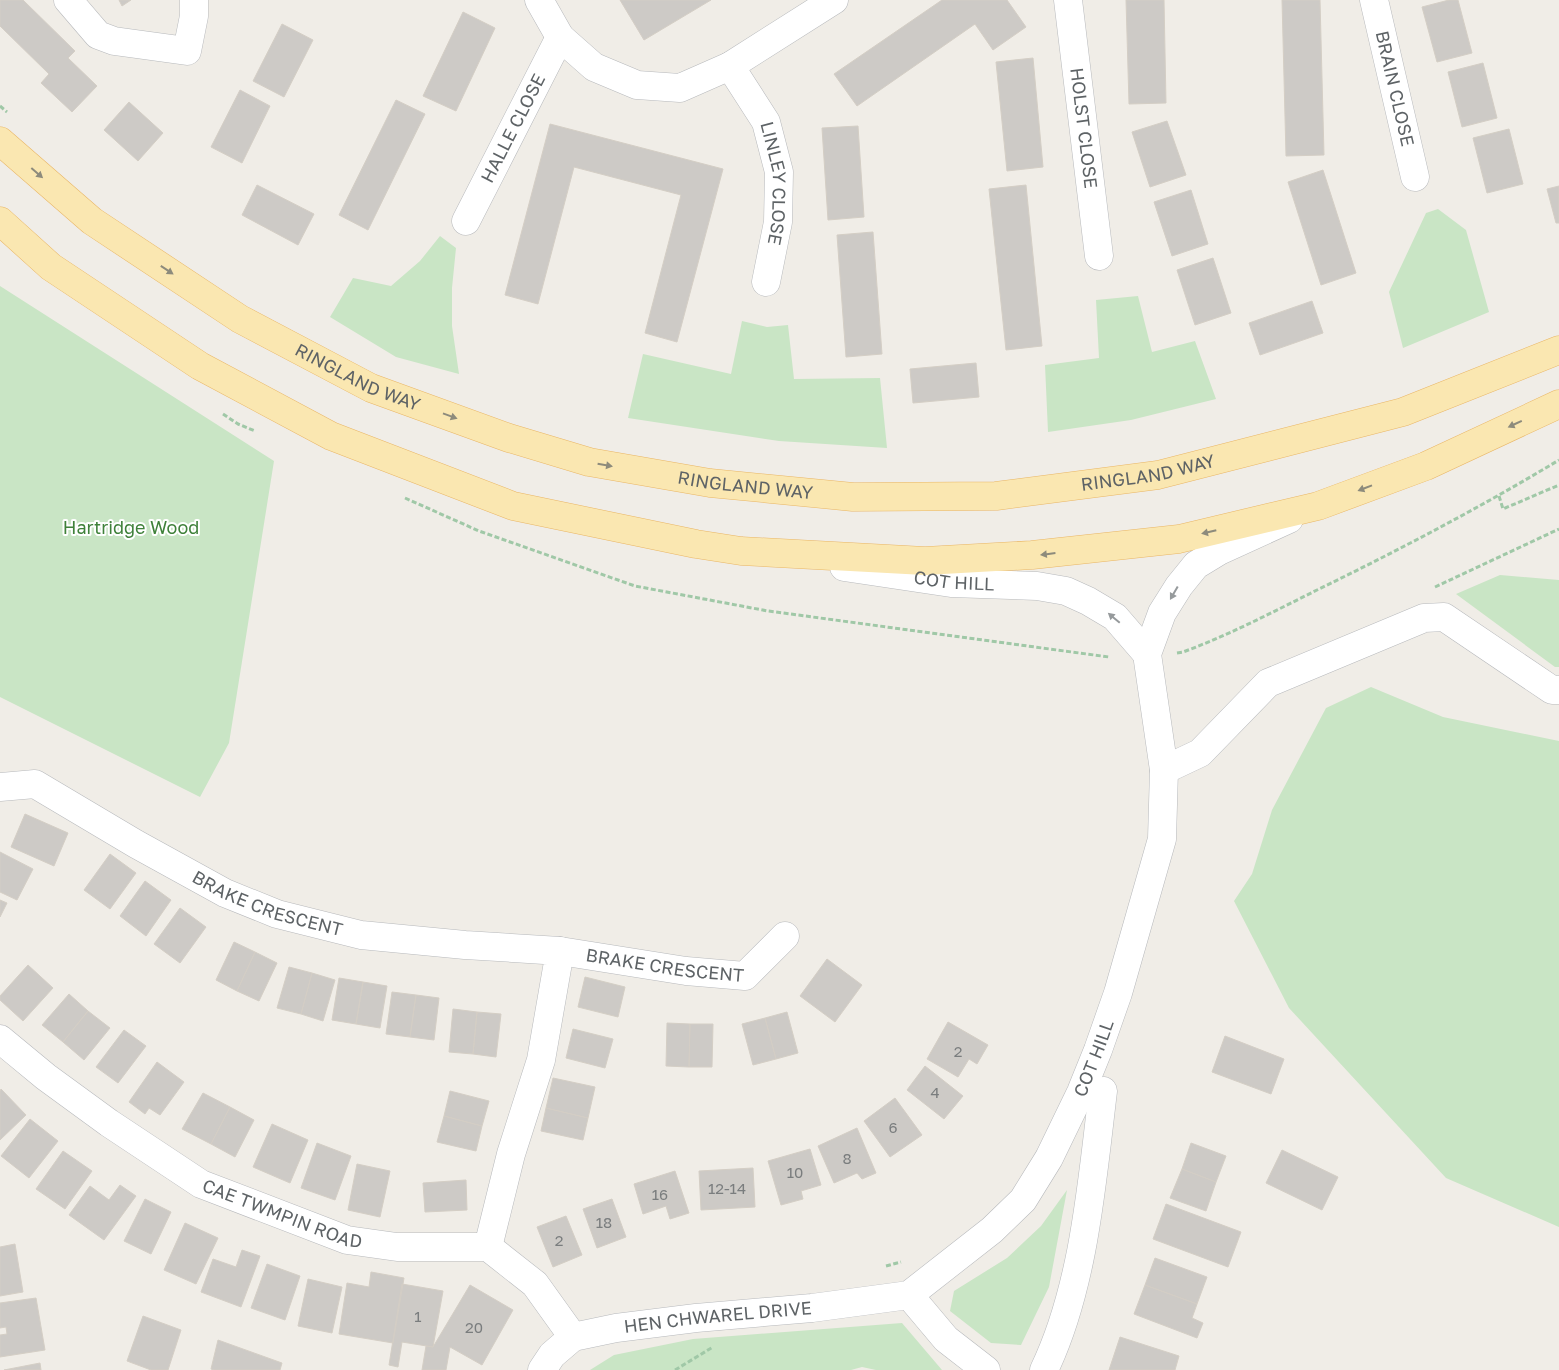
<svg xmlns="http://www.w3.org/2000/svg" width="1559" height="1370" viewBox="0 0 1559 1370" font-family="'Golos Text',sans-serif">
<rect width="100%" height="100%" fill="#f0ede7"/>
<path fill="#c9e5c5" d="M1438 209 1466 230 1489 312 1403 348 1389 292 1426 213Z
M440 236 456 248 452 288V326L459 374 396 357 330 317 353 278 391 286 420 261Z
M0 286 274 461 229 743 200 797 0 697Z
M1138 296 1152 352 1195 341 1216 399 1131 420 1048 432 1045 365 1099 358 1096 300Z
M742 321 767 327 788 325 794 379 880 378 887 448 779 441 628 418 643 354 731 374Z
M1500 575 1559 580V667H1555L1456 594Z
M1371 687 1443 717 1559 741V1227L1446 1178 1289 1008 1234 901 1252 874 1272 810 1326 708Z
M1067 1190 1049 1287 1021 1345 991 1343 950 1311 954 1291 1007 1258 1041 1226Z
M902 1323 942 1370H876L862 1367 851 1370H590L614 1355 693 1339Z"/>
<path fill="#cdcac6" stroke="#d4cec5" d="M0 0H23L75 51 68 58 97 86 72 112 41 83 49 74 0 26Z
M119 0H131L122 6Z
M620 0H711L644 40Z
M942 0H1007L1026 27 993 50 975 24 857 106 834 74Z
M1126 0H1164L1166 103 1129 104Z
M1282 0H1320L1324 155 1286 156Z
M1449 0H1458L1472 53 1437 62 1422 7Z
M463 12 495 28 456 111 423 96Z
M282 24 313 40 284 97 253 81Z
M1033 58 1043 167 1007 171 996 62Z
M1483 63 1497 118 1462 127 1448 72Z
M240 90 270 106 242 163 211 147Z
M396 100 425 114 368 230 339 215Z
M129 102 163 133 138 161 104 130Z
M1167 121 1186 175 1150 187 1132 132Z
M550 124 723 169 677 342 645 333 681 195 574 167 538 304 505 295Z
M858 126 864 217 828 220 822 128Z
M1509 129 1523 184 1487 193 1473 138Z
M1323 170 1356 273 1321 285 1288 182Z
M257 185 314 214 298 245 242 215Z
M1026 185 1042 346 1006 350 989 189Z
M1559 186V223H1556L1547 189Z
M1191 190 1208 244 1172 256 1154 202Z
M873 232 882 354 846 357 837 235Z
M1213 258 1231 313 1195 325 1177 270Z
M1312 301 1323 333 1260 355 1249 323Z
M976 363 979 397 913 403 910 369Z
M25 814 68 833 54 866 11 847Z
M0 852 33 869 17 900 0 892Z
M110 854 136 873 110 909 84 890Z
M145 881 171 900 146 936 120 916Z
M0 900 7 903 0 917Z
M180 908 206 927 180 963 154 944Z
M234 942 255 952 237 991 216 980Z
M255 952 277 963 259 1001 237 991Z
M827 959 862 985 835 1022 800 996Z
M28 965 53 988 23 1021 0 1000V996Z
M289 967 312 973 301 1014 277 1008Z
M312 973 335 980 323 1021 301 1014Z
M585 977 625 987 618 1017 578 1007Z
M339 978 363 982 356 1024 332 1020Z
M363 982 387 986 380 1028 356 1024Z
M392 992 416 995 410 1037 386 1034Z
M69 994 88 1011 63 1042 42 1025Z
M416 995 439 998 434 1040 410 1037Z
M453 1009 477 1012 473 1054 449 1052Z
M88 1011 110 1028 84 1060 63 1042Z
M477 1012 501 1014 496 1057 473 1054Z
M787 1012 798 1053 776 1059 765 1018Z
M765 1018 776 1059 753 1065 742 1024Z
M948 1022 988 1045 977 1064 969 1059 958 1077 927 1059Z
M667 1023 690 1024 689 1067 666 1066Z
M690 1024H713L712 1067H689Z
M573 1029 613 1039 605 1068 566 1058Z
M124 1030 146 1046 118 1083 96 1067Z
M1225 1036 1284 1059 1271 1094 1212 1072Z
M157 1062 184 1082 160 1115 149 1108 145 1114 129 1102Z
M925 1066 963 1096 944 1119 907 1090Z
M553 1078 595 1087 588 1118 546 1108Z
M1 1089 26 1115 0 1140V1091Z
M450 1091 489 1101 482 1126 444 1116Z
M203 1093 230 1107 211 1144 182 1129Z
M895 1098 922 1135 890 1157 864 1121Z
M230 1107 254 1120 235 1157 211 1144Z
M546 1108 588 1118 583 1140 541 1131Z
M444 1116 482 1126 476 1151 437 1142Z
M30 1119 58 1141 29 1178 1 1156Z
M272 1124 308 1140 290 1183 253 1167Z
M857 1128 876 1173 862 1179 857 1173 834 1183 818 1146Z
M317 1143 351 1156 335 1200 301 1188Z
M1191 1143 1226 1156 1216 1182 1182 1169Z
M810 1149 821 1185 801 1191 803 1199 781 1205 768 1161Z
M1282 1150 1338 1177 1322 1210 1266 1183Z
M63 1151 92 1171 65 1209 36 1189Z
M357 1164 390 1171 380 1217 348 1210Z
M753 1168 755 1207 701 1210 699 1171Z
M1182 1169 1216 1182 1206 1211 1170 1198Z
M675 1171 689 1213 670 1219 666 1206 643 1214 634 1184Z
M466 1180 467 1210 425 1212 423 1183Z
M120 1185 136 1196 104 1240 69 1215 90 1186 109 1200Z
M145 1199 171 1212 151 1254 124 1241Z
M612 1199 626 1237 597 1248 583 1209Z
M1166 1204 1241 1232 1228 1267 1153 1239Z
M566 1216 582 1255 553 1267 537 1227Z
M185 1223 218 1238 196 1284 164 1270Z
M15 1244 23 1292 0 1296V1247Z
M242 1250 260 1256 241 1307 201 1292 213 1259 236 1267Z
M1155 1258 1207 1277 1197 1304 1145 1285Z
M267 1264 300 1276 285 1320 251 1308Z
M371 1272 404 1278 393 1343 339 1334 347 1283 369 1287Z
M308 1279 342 1287 332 1333 298 1326Z
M402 1284 443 1291 433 1347 402 1342 398 1367 389 1365Z
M470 1285 513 1310 482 1365 450 1347 446 1370H422L426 1346 433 1347Z
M1145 1285 1197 1304 1192 1318 1203 1323 1197 1338 1134 1314Z
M36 1298 45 1350 0 1357V1335L7 1334 6 1327 0 1328V1303Z
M143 1316 181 1330 168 1370H151L127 1361Z
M1120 1337 1179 1356 1175 1370H1109Z
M218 1340 282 1363 280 1370H214L211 1369Z
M40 1363 41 1370H4Z"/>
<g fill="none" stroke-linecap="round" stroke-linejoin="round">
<g stroke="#b7b9bc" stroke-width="29">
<g id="minor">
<path d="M68 0 98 35 114 41 187 51 194 16V0"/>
<path d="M539 0 560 37 594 67 637 85 680 88 730 66 834 0"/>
<path id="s1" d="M1068 0 1099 256"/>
<path id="s2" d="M1374 0 1415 177"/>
<path id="s3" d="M730 66 766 122 779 172 778 222 766 282"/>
<path id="s4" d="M466 221 560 37"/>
<path id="s5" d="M844 567 951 583 1037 586 1066 591 1088 601 1115 617 1147 654"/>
<path d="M1164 770 1200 753 1268 683 1424 618 1444 617 1552 690H1559"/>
<path id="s6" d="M0 787 35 784 136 844 225 893 277 914 361 935 465 945 560 951 541 1060 511 1154 488 1247"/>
<path id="s7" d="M560 951 686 971 745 976 785 936"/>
<path id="s8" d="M0 1039 46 1077 109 1123 201 1184 347 1240 397 1247H488L535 1284 573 1337"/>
<path d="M909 1295 946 1339 986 1370"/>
<path id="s9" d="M542 1370 552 1355 573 1337 616 1328 696 1318 812 1308 909 1295 992 1230 1023 1200 1049 1158 1081 1092 1098 1050 1118 993 1162 839 1164 770 1147 654 1162 613 1179 586 1196 565 1219 551 1289 519"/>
<path d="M1044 1370C1084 1287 1092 1182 1103 1091"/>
</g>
</g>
<g stroke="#e9b666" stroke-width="29">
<g id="major">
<path id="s10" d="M0 141 92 221 240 319 371 388 509 438 589 462 710 483 853 497 996 496 1158 475 1403 412 1559 350"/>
<path d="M0 221 51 267 200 366 331 436 513 506 696 544 741 551 925 561 1032 555 1179 539 1318 506 1426 466 1559 404"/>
</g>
</g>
<path stroke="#a0c8a7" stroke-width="3" stroke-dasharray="5 2.5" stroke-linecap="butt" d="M0 106 7 112
M223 414 238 424 255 431
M1499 496 1503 509 1559 485
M405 498 479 531 635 586 768 611 1109 657
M1435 587 1559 529
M1177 653 1183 652C1229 635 1273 612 1317 590 1399 550 1481 507 1559 460
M886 1266 901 1262
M675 1370 713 1347"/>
<use href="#minor" stroke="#fff" stroke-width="28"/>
<use href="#major" stroke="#fae7b1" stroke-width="28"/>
</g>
<defs><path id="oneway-solid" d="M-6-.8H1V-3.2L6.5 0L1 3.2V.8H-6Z" transform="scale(1.25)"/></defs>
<g fill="#8d8b7c">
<use href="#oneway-solid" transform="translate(37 173) rotate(41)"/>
<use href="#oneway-solid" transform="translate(167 270) rotate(34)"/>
<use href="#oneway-solid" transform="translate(450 416) rotate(20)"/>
<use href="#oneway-solid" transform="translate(1515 424) rotate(155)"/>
<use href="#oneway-solid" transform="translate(605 465) rotate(10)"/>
<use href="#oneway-solid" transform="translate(1365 488) rotate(159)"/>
<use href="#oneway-solid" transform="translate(1209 532) rotate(167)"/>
<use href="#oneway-solid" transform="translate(1048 554) rotate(173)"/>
</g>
<g fill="#969a9c">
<use href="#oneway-solid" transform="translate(1174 593) rotate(120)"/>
<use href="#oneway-solid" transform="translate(1114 618) rotate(-140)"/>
</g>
<g text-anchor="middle" stroke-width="4" stroke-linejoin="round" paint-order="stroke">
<g font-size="15" fill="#7a7d7e">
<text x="958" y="1057">2</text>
<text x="935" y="1098">4</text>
<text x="893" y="1133">6</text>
<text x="847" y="1164">8</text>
<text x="795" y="1178">10</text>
<text x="727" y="1194">12-14</text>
<text x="660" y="1200">16</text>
<text x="604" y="1228">18</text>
<text x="559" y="1246">2</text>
<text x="418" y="1322">1</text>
<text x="474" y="1333">20</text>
</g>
<g font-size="18" fill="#5e6366" stroke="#fff">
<text dy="6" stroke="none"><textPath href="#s2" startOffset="91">BRAIN CLOSE</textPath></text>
<text dy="6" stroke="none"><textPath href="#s1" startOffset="129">HOLST CLOSE</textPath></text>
<text dy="6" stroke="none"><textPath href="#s4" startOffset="104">HALLE CLOSE</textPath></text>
<text dy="6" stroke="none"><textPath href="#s3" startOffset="129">LINLEY CLOSE</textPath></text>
<text dy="6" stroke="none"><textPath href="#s10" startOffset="431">RINGLAND WAY</textPath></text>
<text dy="6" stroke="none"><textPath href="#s10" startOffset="1241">RINGLAND WAY</textPath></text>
<text dy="6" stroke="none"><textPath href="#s10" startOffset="836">RINGLAND WAY</textPath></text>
<text dy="6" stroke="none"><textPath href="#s5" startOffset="111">COT HILL</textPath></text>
<text dy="6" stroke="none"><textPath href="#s6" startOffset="298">BRAKE CRESCENT</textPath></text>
<text dy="6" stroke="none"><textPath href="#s7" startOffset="106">BRAKE CRESCENT</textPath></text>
<text dy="6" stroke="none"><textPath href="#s9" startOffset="692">COT HILL</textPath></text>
<text dy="6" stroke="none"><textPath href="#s8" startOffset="335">CAE TWMPIN ROAD</textPath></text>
<text dy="6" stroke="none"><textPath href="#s9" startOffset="192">HEN CHWAREL DRIVE</textPath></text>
</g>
<g font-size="18" fill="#3f813a" stroke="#fff">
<text x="131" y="534">Hartridge Wood</text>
</g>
</g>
</svg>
